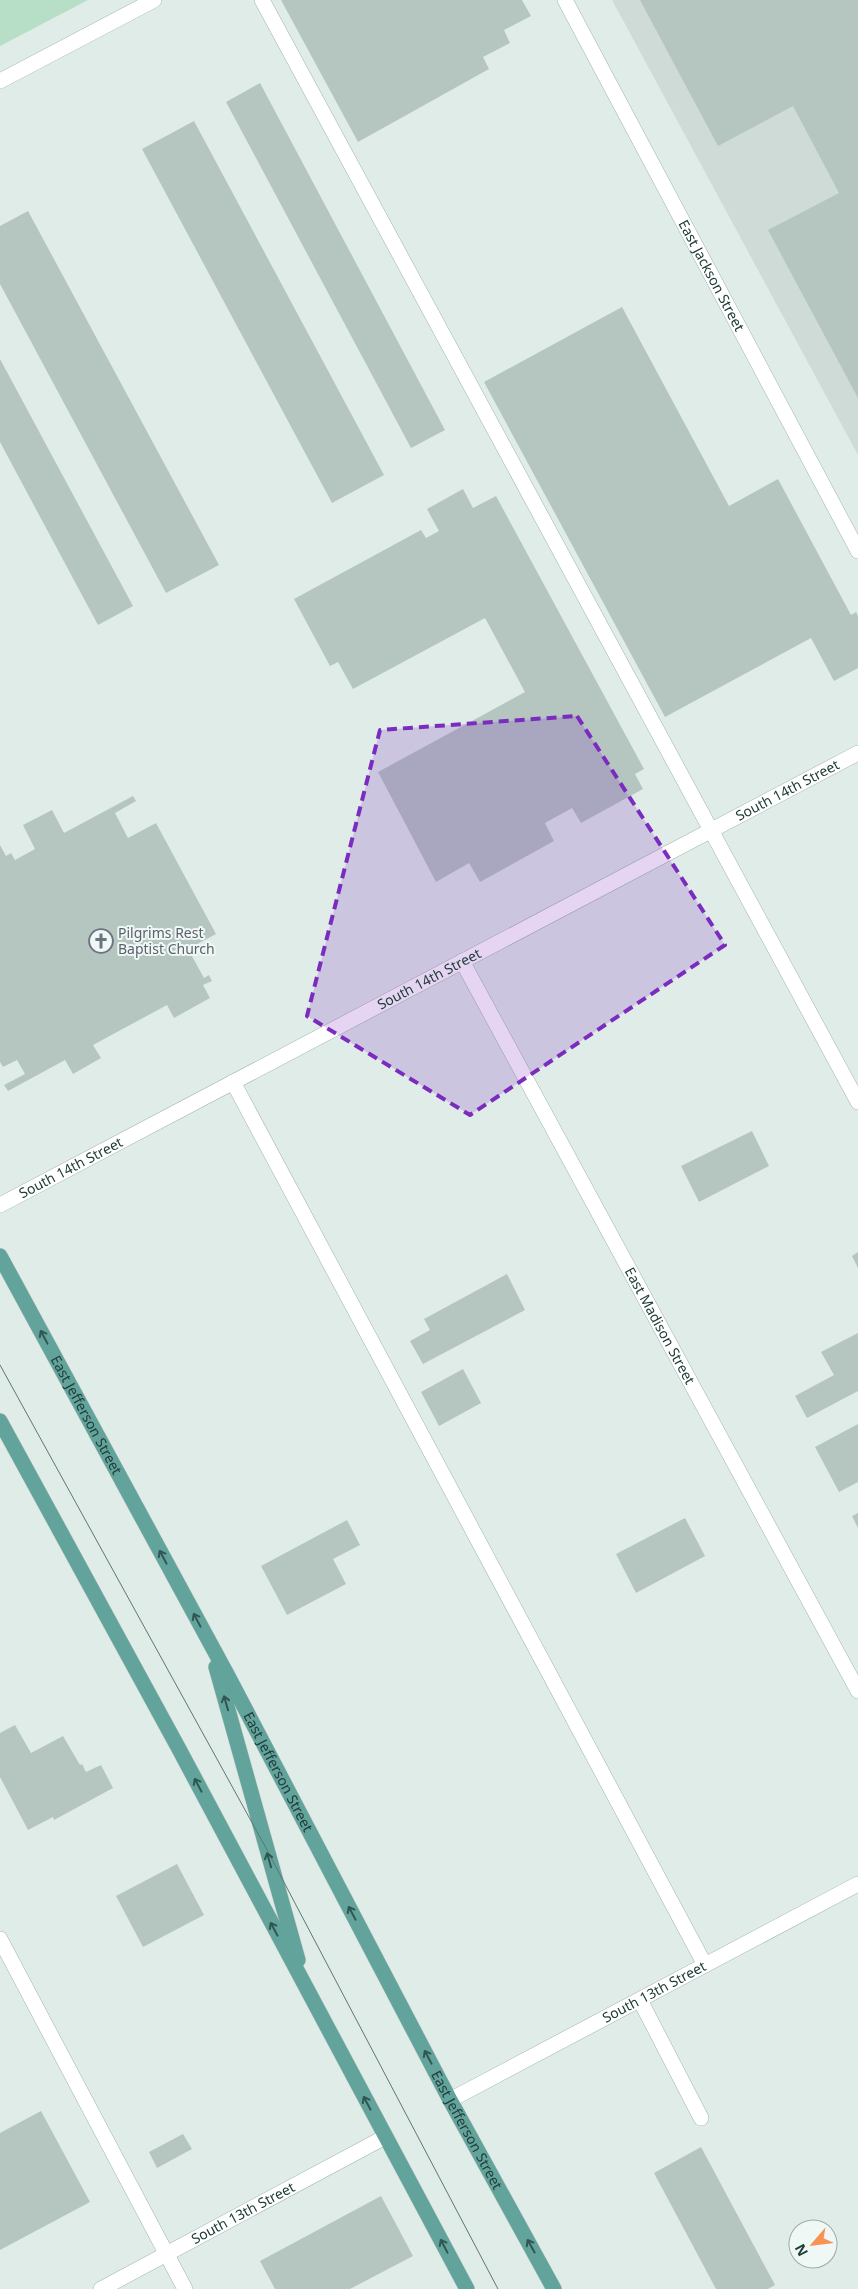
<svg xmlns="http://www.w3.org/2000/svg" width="858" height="2289" viewBox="0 0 858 2289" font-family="'Noto Sans',sans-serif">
<rect width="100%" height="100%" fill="#e0ece8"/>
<path fill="#cedbd7" d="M612 0H858V455Z"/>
<path fill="#b7dec7" d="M0 0H88L0 46Z"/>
<path fill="#b5c6c1" d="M281 0H522L531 16 504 30 510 43 483 57 489 69 358 142Z
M640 0H858V398L768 230 839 193 793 106 718 146Z
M260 83 445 430 411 448 226 102Z
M194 121 384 475 332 503 142 149Z
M28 211 219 565 166 593 0 284V226Z
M622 307 729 506 778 479 851 615 856 612 858 616V668L834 681 811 638 665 717 484 382Z
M0 359 133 606 98 625 0 442Z
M463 489 473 508 496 496 644 769 635 774 643 789 581 823 572 808 545 823 554 841 480 882 469 863 436 882 378 772 525 692 485 618 353 689 338 662 330 666 294 599 421 530 426 538 439 531 427 509Z
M133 796 136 801 115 813 128 838 156 823 216 934 188 949 204 978 209 975 212 981 203 985 210 998 174 1018 167 1005 93 1045 101 1058 73 1074 65 1060 8 1091 4 1085 25 1074 17 1060 3 1067 0 1062V845L6 856 11 853 15 860 35 849 23 825 52 810 64 833Z
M752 1131 769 1166 699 1202 681 1166Z
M858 1252V1268L852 1256Z
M507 1274 525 1310 423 1364 410 1341 430 1330 424 1319Z
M858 1333V1391L807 1418 795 1396 834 1375 821 1352Z
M463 1369 481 1403 439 1426 421 1392Z
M858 1424V1482L839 1492 815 1447Z
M858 1513V1528L852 1516Z
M685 1518 705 1556 636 1593 616 1554Z
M347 1520 360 1545 333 1559 346 1584 287 1615 261 1566Z
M15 1725 31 1753 63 1736 80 1765 82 1764 86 1772 101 1765 113 1788 54 1820 53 1817 28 1830 0 1777V1733Z
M177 1864 204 1915 143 1947 116 1896Z
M41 2111 90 2202 0 2250V2133Z
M183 2134 192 2149 157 2168 149 2152Z
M701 2147 775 2285 768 2289H716L654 2173Z
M381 2196 413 2256 350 2289H275L260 2261Z"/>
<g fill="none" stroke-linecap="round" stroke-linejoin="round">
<g stroke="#a3b4b0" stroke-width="16">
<path id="lane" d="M262 0 858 1102
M233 1082 705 1965
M0 1939 185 2289
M640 2000 701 2118"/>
</g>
<g stroke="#a3b4b0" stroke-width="16">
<g id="street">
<path id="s1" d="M565 0 858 551"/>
<path d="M0 81 154 0"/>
<path id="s2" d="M462 961 858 1691"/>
<path id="s3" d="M0 1205 858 753"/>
<path id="s4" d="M450 2100 858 1884"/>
<path id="s5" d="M101 2289 385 2137"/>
</g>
</g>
<g stroke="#c1c9c8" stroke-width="16">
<g id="primary">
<path id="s6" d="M0 1256 228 1676 450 2100 554 2289"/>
<path d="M0 1421 179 1749 467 2289"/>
<path d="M216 1667 298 1960"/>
</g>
</g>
<use href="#lane" stroke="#fff" stroke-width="15"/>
<use href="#street" stroke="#fff" stroke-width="15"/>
<use href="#primary" stroke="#62a39b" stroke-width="15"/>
<path stroke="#5a7874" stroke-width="1" d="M0 1365 266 1848 498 2289"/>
</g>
<defs><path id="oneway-shaft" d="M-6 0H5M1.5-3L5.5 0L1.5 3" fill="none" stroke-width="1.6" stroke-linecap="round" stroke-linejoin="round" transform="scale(1.25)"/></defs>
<g stroke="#305652">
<use href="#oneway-shaft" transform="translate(44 1337) rotate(-118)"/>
<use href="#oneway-shaft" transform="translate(163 1557) rotate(-118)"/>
<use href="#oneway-shaft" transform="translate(197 1620) rotate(-118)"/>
<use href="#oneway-shaft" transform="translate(226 1703) rotate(-106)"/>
<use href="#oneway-shaft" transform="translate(198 1785) rotate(-118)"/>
<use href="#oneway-shaft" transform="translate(269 1860) rotate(-106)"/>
<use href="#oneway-shaft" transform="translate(352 1913) rotate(-118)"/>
<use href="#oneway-shaft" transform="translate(274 1929) rotate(-118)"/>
<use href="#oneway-shaft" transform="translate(428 2057) rotate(-118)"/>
<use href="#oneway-shaft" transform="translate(367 2103) rotate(-118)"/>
<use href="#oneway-shaft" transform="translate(444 2246) rotate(-118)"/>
<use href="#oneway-shaft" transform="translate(531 2246) rotate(-119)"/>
</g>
<path fill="#7b2cbf" fill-opacity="0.2" stroke="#7b2cbf" stroke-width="4" stroke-dasharray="10 6" stroke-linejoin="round" d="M577 716 725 945 470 1115 307 1016 380 730Z"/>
<defs>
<g id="church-ring" transform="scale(1.25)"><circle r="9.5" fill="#f0f8f5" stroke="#6b7280" stroke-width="1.5"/><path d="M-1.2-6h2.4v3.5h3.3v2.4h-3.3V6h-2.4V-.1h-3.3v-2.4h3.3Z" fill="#6b7280"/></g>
</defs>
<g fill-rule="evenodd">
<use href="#church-ring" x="101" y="941"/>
</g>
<g text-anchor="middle" stroke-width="4" stroke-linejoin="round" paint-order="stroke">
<g font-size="14" fill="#203d39" stroke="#f0f8f5">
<text dy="5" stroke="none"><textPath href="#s1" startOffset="312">East Jackson Street</textPath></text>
<text dy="5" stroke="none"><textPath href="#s3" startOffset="890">South 14th Street</textPath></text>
<text dy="5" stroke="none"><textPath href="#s3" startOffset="485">South 14th Street</textPath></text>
<text dy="5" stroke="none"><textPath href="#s3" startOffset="80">South 14th Street</textPath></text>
<text dy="5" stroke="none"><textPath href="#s2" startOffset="415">East Madison Street</textPath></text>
<text dy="5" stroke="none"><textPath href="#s6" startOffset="181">East Jefferson Street</textPath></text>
<text dy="5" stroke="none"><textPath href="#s6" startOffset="586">East Jefferson Street</textPath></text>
<text dy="5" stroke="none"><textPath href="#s4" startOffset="231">South 13th Street</textPath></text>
<text dy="5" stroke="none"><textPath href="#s6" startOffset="991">East Jefferson Street</textPath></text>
<text dy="5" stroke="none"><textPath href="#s5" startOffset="161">South 13th Street</textPath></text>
</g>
<g font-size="14" fill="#5b616d" stroke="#f0f8f5" text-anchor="start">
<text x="118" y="938">Pilgrims Rest<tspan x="118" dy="16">Baptist Church</tspan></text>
</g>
</g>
<g transform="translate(813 2244) rotate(242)"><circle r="24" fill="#f0f8f5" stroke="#9dadaa"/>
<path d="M0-4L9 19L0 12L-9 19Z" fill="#f89152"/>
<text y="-8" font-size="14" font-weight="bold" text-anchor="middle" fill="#203d39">N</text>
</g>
</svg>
